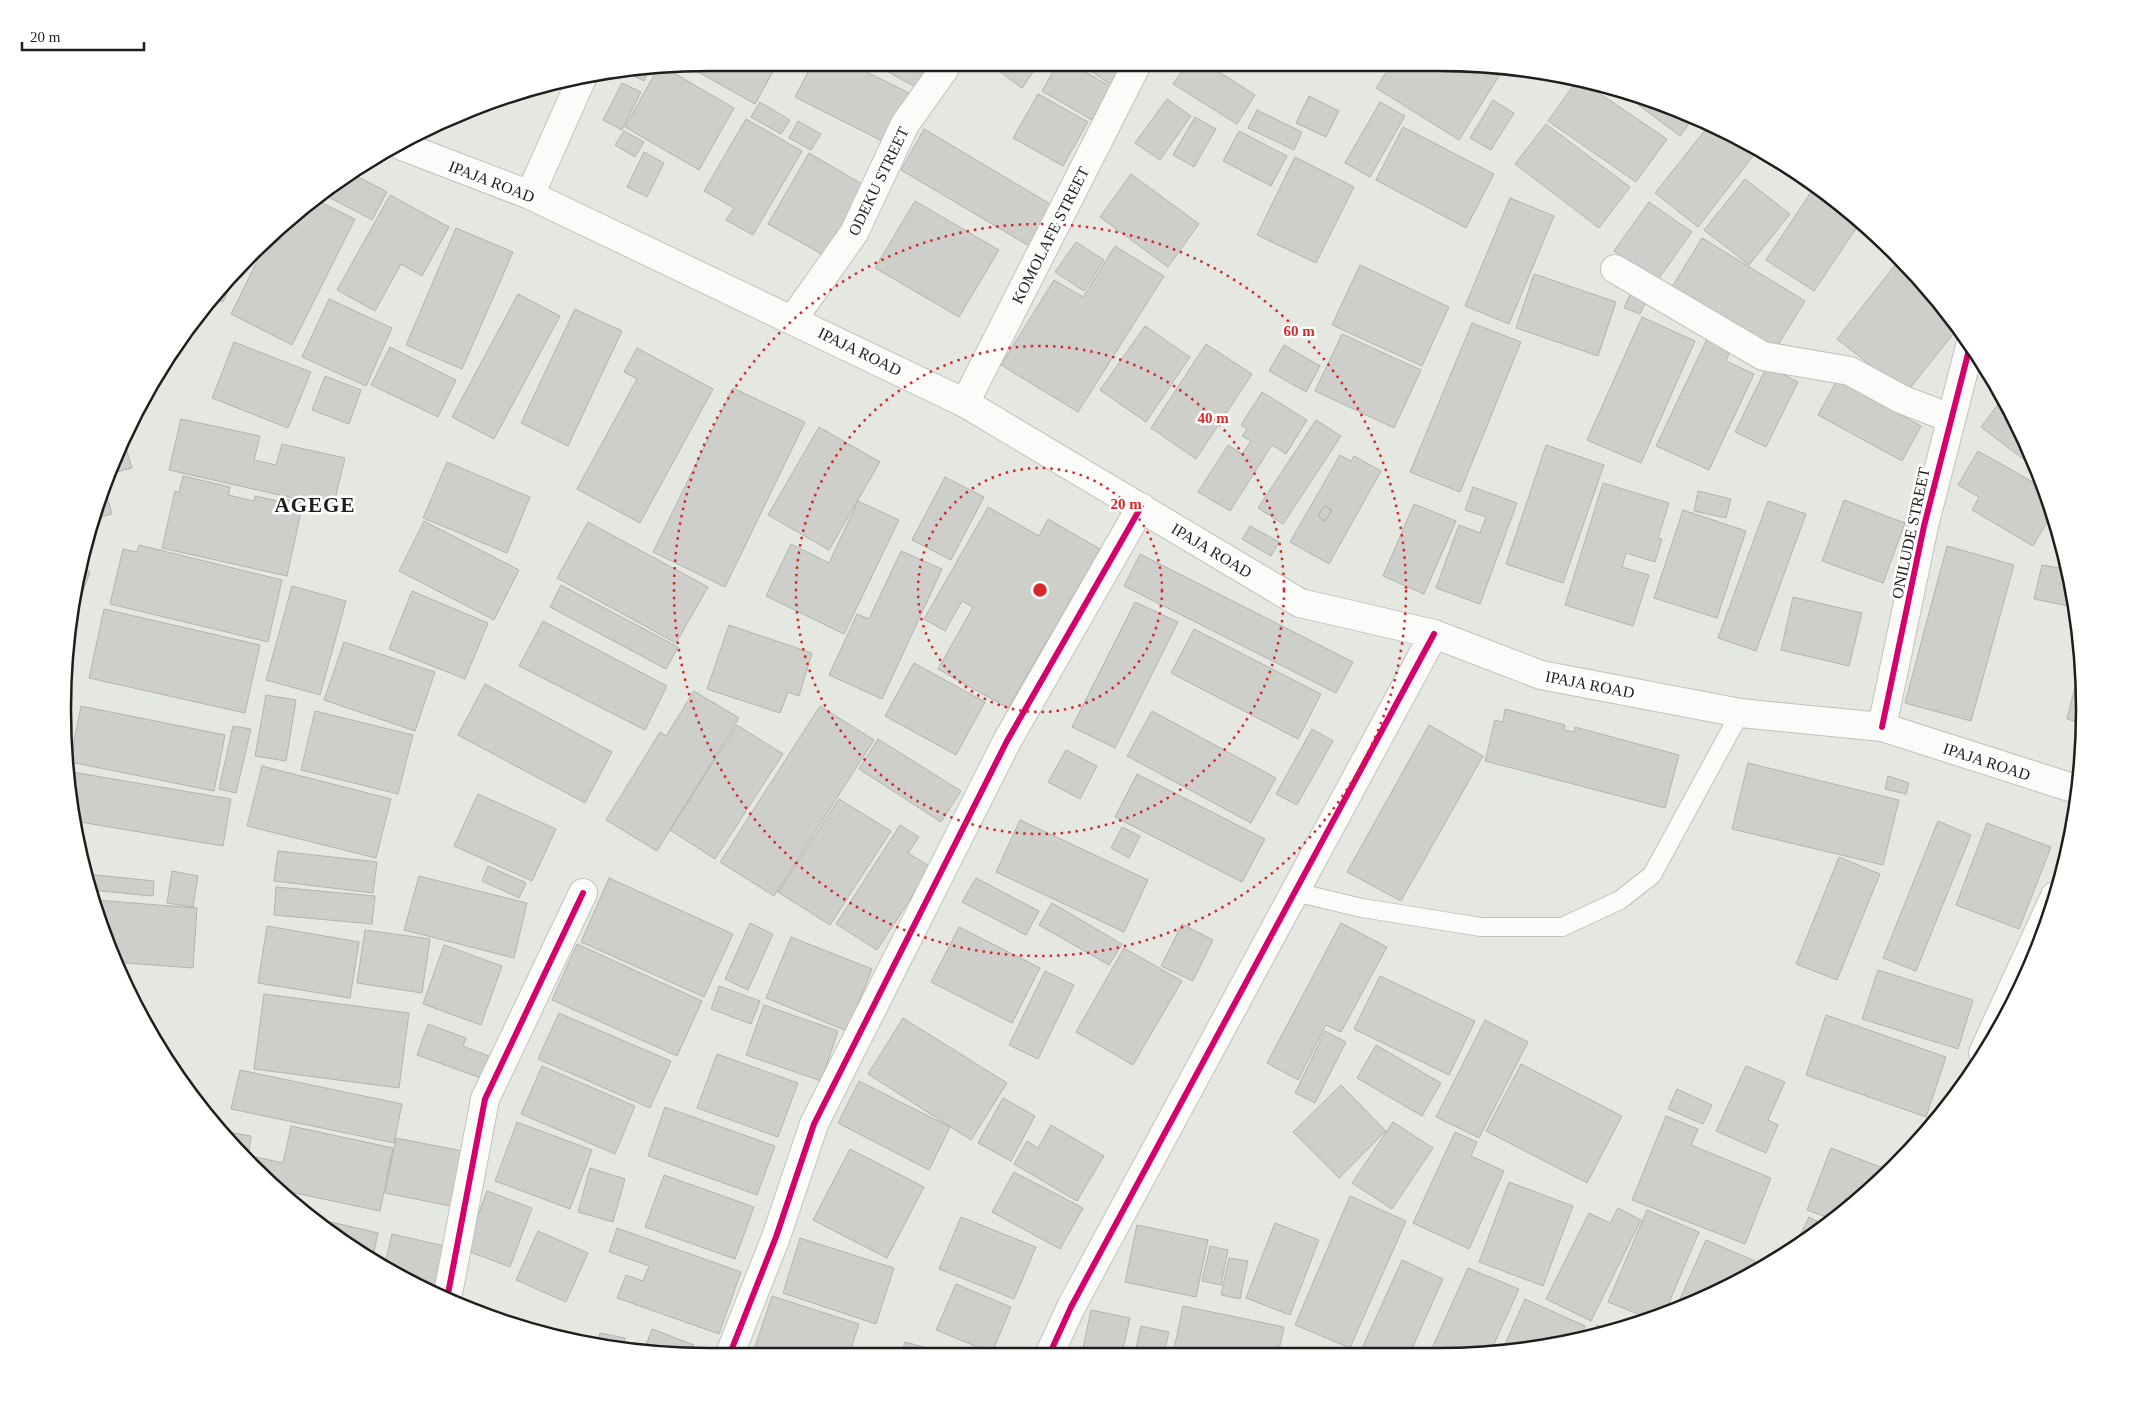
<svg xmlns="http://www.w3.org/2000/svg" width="2147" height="1419" viewBox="0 0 2147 1419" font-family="Georgia,serif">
<rect width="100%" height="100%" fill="#e5e7e1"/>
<path fill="#cecfca" stroke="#b2b4af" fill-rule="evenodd" d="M633 68H650L644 81 630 74Z
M658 68H665L734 108 699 170 625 127Z
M691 68H775L755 104Z
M810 68H859L911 94 886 143 795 97Z
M881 68H931L919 89Z
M995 68H1036L1022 88Z
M1055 68H1079L1111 87 1092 120 1042 91Z
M1086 68H1126L1113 86Z
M1184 68H1213L1255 95 1237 124 1173 84Z
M1389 68 1445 69 1504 68 1459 140 1376 88Z
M1578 79 1667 139 1636 182 1548 121Z
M622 83 641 92 622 130 603 120Z
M1617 89 1693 118 1680 136Z
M1038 94 1088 122 1063 166 1013 138Z
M1309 96 1339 111 1326 137 1296 123Z
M1167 99 1191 116 1160 160 1135 143Z
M1493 100 1514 113 1491 150 1470 138Z
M760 102 790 120 781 134 751 117Z
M1380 102 1405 116 1370 177 1345 163Z
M1257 110 1302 132 1294 150 1248 128Z
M1195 117 1216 129 1194 167 1173 155Z
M746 119 802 151 753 235 726 220 734 208 704 191Z
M798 121 821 134 811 150 789 138Z
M1546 124 1630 187 1599 228 1515 164Z
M1710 124 1723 129 1757 151 1698 227 1655 193Z
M1403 127 1494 174 1466 228 1376 180Z
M924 129 1052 205 1029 246 901 170Z
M624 131 644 142 635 157 615 145Z
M1239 131 1287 156 1271 186 1223 161Z
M644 152 664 163 647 197 627 187Z
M809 153 867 187 827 257 768 224Z
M1295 157 1354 187 1316 263 1257 235Z
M349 172 387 192 372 220 323 194Z
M1131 174 1199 224 1168 267 1100 217Z
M1745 179 1790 214 1749 265 1704 230Z
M1813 189 1861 221 1814 291 1766 260Z
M390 195 449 227 422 276 401 264 375 311 337 290Z
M1510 198 1554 216 1509 324 1465 306Z
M316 200 355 219 292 345 231 314 268 239Z
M915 201 999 250 959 317 875 268Z
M1649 202 1692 232 1657 281 1614 251Z
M456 228 513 252 462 369 406 345Z
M1702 238 1805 301 1773 353 1670 290Z
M1076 242 1104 260 1084 291 1055 272Z
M1115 246 1164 276 1078 412 1001 365 1054 280 1083 297Z
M1899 260 1951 316 1958 328 1906 393 1837 339Z
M241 264 223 302 212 297Z
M1360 265 1449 307 1422 366 1332 325Z
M1534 274 1616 302 1598 356 1516 328Z
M1632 290 1648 297 1640 314 1624 308Z
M518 294 560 316 494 439 452 417Z
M329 299 392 328 366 386 302 357Z
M575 309 622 331 568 446 521 423Z
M1642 317 1695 341 1641 463 1587 440Z
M1472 323 1521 342 1460 492 1410 472Z
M1145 326 1190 357 1146 422 1100 390Z
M1342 334 1421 370 1394 428 1315 391Z
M1707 339 1731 349 1726 361 1754 374 1709 470 1656 446Z
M234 342 311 372 288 428 212 398Z
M1206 344 1252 374 1196 459 1151 428Z
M1284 345 1320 366 1306 392 1269 371Z
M390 347 456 380 438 417 371 385Z
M637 348 713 389 640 523 577 489 637 379 624 372Z
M1767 366 1798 382 1766 447 1735 432Z
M325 376 361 390 349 424 312 410Z
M1837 380 1921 426 1902 461 1818 415Z
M733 388 805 422 725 587 653 552Z
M1262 392 1307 420 1286 454 1272 445 1230 511 1198 492 1228 445 1242 454 1251 441 1242 436 1247 429 1241 425Z
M2002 399 2018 424 2035 468 1981 427Z
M181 419 260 436 254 460 276 465 282 444 345 458 333 507 169 470Z
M1316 420 1341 436 1283 524 1258 508Z
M819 427 880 462 829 550 768 515Z
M124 441 132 468 108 474 112 462Z
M1546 445 1604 465 1563 583 1506 564Z
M1978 451 2042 487 2052 514 2033 546 1972 510 1979 497 1958 485Z
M1340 455 1351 461 1354 456 1381 471 1329 564 1290 542ZM1324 506 1332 510 1325 521 1318 516Z
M447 462 530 497 507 553 423 518Z
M183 476 230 487 228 495 254 501 255 496 278 501 279 498 303 503 287 576 162 548 175 491 179 493Z
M945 477 984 497 951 560 912 540Z
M1603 483 1669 503 1658 538 1662 539 1655 562 1626 553 1622 567 1649 575 1633 626 1565 605Z
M104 486 112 514 94 519Z
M1473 487 1517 503 1480 604 1436 588 1459 525 1480 533 1486 517 1465 510Z
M1698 491 1731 499 1726 518 1694 511Z
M1844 500 1905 523 1883 583 1822 561Z
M858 501 899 520 844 634 766 596 791 544 829 563Z
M1768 501 1806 514 1756 651 1718 638Z
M1414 504 1456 521 1424 594 1383 576Z
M1324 506 1332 510 1325 521 1318 516Z
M988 507 1039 536 1048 519 1100 549 1008 708 938 669 973 607 962 601 945 631 924 619Z
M1683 510 1746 531 1717 618 1654 598Z
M424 521 519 570 494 620 399 571Z
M588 522 708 587 676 643 557 578Z
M1250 526 1279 542 1271 556 1242 539Z
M139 545 282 580 268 642 110 604 123 549 137 552Z
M1947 546 2014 565 1971 721 1905 703Z
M2063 547 2073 607 2034 599 2042 565 2059 568Z
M901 551 942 569 882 699 829 675 857 614 869 619Z
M1140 554 1353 662 1336 693 1124 586Z
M80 568 90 572 73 618 71 617 75 583Z
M561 585 678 647 666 669 550 607Z
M292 586 346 601 320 695 266 680Z
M412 591 488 623 465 679 389 649Z
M1793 597 1862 613 1849 666 1781 650Z
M1135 602 1178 622 1115 748 1072 727Z
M104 609 260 645 245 713 89 678Z
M543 621 667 686 645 730 519 666Z
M729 625 812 653 799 696 788 692 780 713 707 689Z
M1194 629 1321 694 1298 739 1171 673Z
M344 642 435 672 415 731 324 700Z
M2082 658 2083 667 2081 723 2067 719Z
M914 663 985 702 956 755 885 716Z
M485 684 612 752 585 803 458 735Z
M694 691 739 718 657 851 606 820 660 732 666 736Z
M266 695 296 700 286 761 255 756Z
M81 706 225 735 214 791 70 762Z
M820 706 874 740 774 896 720 862Z
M1505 709 1565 725 1564 730 1574 732 1575 727 1679 755 1665 808 1485 761 1495 720 1503 722Z
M315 711 413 735 398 794 301 770Z
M1152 711 1276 778 1251 823 1127 756Z
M737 725 783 754 715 859 670 830Z
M1429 725 1483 756 1401 901 1347 872Z
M233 726 251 729 236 793 219 789Z
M1312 729 1333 741 1297 805 1276 794Z
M878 739 961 791 941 822 859 769Z
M1066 750 1097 766 1080 799 1048 782Z
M1748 763 1899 800 1883 865 1732 829Z
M262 766 391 799 376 858 247 826Z
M72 772 231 799 223 846 74 821Z
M1137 774 1265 839 1242 882 1115 817Z
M1888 776 1909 783 1906 794 1885 789Z
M478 794 556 829 532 881 454 846Z
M839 799 891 831 830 925 778 892Z
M1020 820 1148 880 1124 932 996 872Z
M1938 821 1971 835 1916 971 1883 958Z
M1987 823 2051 847 2019 929 1956 905Z
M900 825 919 837 908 853 931 867 877 950 836 924Z
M1122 827 1140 836 1129 858 1111 848Z
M278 851 377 862 373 893 274 881Z
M1839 857 1880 874 1837 980 1796 964Z
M488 866 526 883 519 898 482 881Z
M172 871 198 876 193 907 167 903Z
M87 874 154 881 153 896 91 890Z
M419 876 527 903 514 958 404 930Z
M609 878 733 934 704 997 581 942Z
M976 878 1039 911 1026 935 962 902Z
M276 887 375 896 372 924 274 915Z
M95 900 197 908 193 968 114 962Z
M1052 903 1122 944 1109 965 1039 925Z
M750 923 773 934 748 990 725 979Z
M1341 923 1387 947 1341 1032 1326 1025 1298 1080 1267 1063Z
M1182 924 1213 940 1193 981 1161 966Z
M267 926 359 942 350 998 258 983Z
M959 927 1040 968 1012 1023 931 982Z
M365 930 430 939 422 993 357 983Z
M791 937 872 969 847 1031 766 998Z
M577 944 702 1001 677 1056 552 1000Z
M444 945 502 966 481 1025 423 1004Z
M1124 948 1182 981 1133 1065 1076 1032Z
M1878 970 1973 1000 1958 1049 1862 1019Z
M1045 971 1074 985 1038 1059 1009 1045Z
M1380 976 1475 1021 1449 1075 1354 1029Z
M719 986 760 1001 751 1024 711 1009Z
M264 994 409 1013 399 1088 254 1069Z
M764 1005 838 1031 821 1081 746 1055Z
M559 1013 671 1061 650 1108 538 1059Z
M1826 1015 1946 1057 1926 1117 1806 1075Z
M903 1018 1007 1083 971 1140 868 1074Z
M1485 1020 1528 1042 1479 1138 1436 1117Z
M428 1024 466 1038 463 1046 489 1056 481 1078 417 1055Z
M1325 1031 1346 1042 1315 1103 1295 1093Z
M1376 1045 1441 1083 1422 1116 1357 1078Z
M717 1054 798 1083 778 1137 697 1108Z
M1521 1064 1622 1116 1587 1183 1486 1131Z
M542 1066 635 1106 615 1154 521 1114Z
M1746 1066 1785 1082 1768 1120 1778 1125 1766 1153 1716 1131Z
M240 1070 402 1104 394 1143 231 1109Z
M859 1081 950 1127 929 1170 838 1123Z
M1341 1085 1386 1131 1339 1178 1293 1132Z
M1677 1089 1712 1105 1703 1124 1668 1109Z
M1003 1098 1035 1116 1011 1161 978 1143Z
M665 1107 775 1146 757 1195 648 1156Z
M1666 1116 1698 1129 1691 1145 1771 1178 1745 1244 1632 1200Z
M517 1122 592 1150 570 1209 495 1181Z
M1393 1122 1433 1148 1392 1209 1352 1183Z
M1051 1125 1104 1156 1077 1201 1014 1164 1027 1141 1038 1148Z
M291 1126 393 1148 380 1211 276 1189 254 1166 256 1157 283 1163Z
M222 1131 251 1136 248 1159Z
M1455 1132 1477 1142 1471 1156 1504 1171 1469 1249 1413 1223Z
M396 1138 462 1151 451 1206 385 1193Z
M1831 1148 1888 1170 1834 1220 1807 1210Z
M850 1149 924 1187 887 1258 813 1220Z
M590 1168 625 1179 613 1222 578 1212Z
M1014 1172 1083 1208 1060 1249 992 1212Z
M664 1175 754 1207 735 1259 645 1227Z
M1509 1182 1573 1206 1543 1286 1479 1262Z
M487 1191 532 1208 510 1267 465 1250Z
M1350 1196 1406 1221 1350 1348 1295 1325Z
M1618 1208 1641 1220 1591 1321 1546 1299 1589 1213 1610 1223Z
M1647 1210 1699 1232 1665 1312 1648 1318 1608 1302Z
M961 1217 1036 1247 1014 1299 939 1269Z
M1809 1217 1826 1226 1795 1245Z
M318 1219 378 1233 373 1256Z
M1275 1223 1319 1240 1290 1315 1246 1298Z
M1137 1225 1208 1240 1196 1297 1125 1282Z
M617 1228 741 1272 719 1334 617 1298 626 1275 643 1281 649 1266 609 1252Z
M538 1231 588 1253 566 1302 516 1280Z
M392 1234 449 1247 438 1295 424 1290 385 1264Z
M800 1238 894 1268 876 1324 783 1293Z
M1706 1240 1755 1261 1749 1274 1723 1290 1676 1308Z
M1210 1246 1228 1250 1221 1285 1202 1281Z
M1229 1258 1248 1261 1240 1299 1221 1295Z
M1402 1260 1443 1279 1409 1355H1359Z
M1468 1268 1519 1289 1490 1353 1429 1355Z
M956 1284 1011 1307 992 1353 936 1330Z
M772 1296 859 1324 850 1352H769L755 1347Z
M1525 1299 1585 1326 1580 1339 1502 1351Z
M1183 1306 1284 1327 1278 1354H1173Z
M1091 1310 1130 1318 1122 1353H1082Z
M1597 1325 1614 1331 1592 1337Z
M1141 1326 1169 1332 1164 1354 1135 1353Z
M652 1329 694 1345 692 1351H644Z
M600 1333 625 1338 622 1350 597 1345Z
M905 1342 946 1353 902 1352Z"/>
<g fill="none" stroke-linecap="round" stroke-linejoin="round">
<g stroke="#c1c2bd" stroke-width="20">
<path id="service" d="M1295 892 1362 908 1481 927H1562L1620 900 1652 875 1740 713"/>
</g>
<g stroke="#c1c2bd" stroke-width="30">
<path id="minor" d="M530 195 582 78
M1615 269 1763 356 1850 371 1901 399 1950 418
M793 319 854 233 905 124 945 68
M965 403 1135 68
M1882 727 1924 526 1970 346
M1983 1053 2055 896
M447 1299 485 1099 583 893
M731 1351 776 1237 814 1124 1007 741 1141 507
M1050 1353 1071 1307 1434 634"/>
</g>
<g stroke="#c1c2bd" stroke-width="30">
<path id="secondary" d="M402 146 530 195 965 403 1300 603 1434 634 1541 675 1740 713 1882 727 2079 790"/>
</g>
<use href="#service" stroke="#fbfbfa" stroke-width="18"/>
<use href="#minor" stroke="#fbfbfa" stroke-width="28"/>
<use href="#secondary" stroke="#fbfbfa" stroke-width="28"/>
<g stroke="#fff" stroke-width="9">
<path id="cycleway" d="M1882 727 1924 526 1970 346
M447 1299 485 1099 583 893
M731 1351 776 1237 814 1124 1007 741 1141 507
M1050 1353 1071 1307 1434 634"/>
</g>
<use href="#cycleway" stroke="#d6006c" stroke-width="6"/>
</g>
<g fill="none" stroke="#d62828" stroke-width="2.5" stroke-dasharray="2.5 5">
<circle cx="1040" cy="590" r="122"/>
<circle cx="1040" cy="590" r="244"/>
<circle cx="1040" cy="590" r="366"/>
</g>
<g text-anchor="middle" stroke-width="5" stroke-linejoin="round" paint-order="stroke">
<g font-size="16" fill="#1e1f1c" stroke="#fff">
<text transform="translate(492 181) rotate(21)" y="6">IPAJA ROAD</text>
<text transform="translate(878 181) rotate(-64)" y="6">ODEKU STREET</text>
<text transform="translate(1050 235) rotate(-63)" y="6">KOMOLAFE STREET</text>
<text transform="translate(860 351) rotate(26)" y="6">IPAJA ROAD</text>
<text transform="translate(1910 533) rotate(-78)" y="6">ONILUDE STREET</text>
<text transform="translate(1212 550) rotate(31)" y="6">IPAJA ROAD</text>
<text transform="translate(1590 684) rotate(11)" y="6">IPAJA ROAD</text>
<text transform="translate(1987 761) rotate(18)" y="6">IPAJA ROAD</text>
</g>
<g font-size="21" font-weight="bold" letter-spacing="1" fill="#1e1f1c" stroke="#fff">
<text x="315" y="512">AGEGE</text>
</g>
</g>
<path d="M0 0H2147V1419H0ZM709 71H1438A638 638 0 0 1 2076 709V710A638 638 0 0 1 1438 1348H709A638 638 0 0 1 71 710V709A638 638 0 0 1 709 71Z" fill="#fff" fill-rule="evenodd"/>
<path fill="none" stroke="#1e1f1c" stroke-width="2.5" d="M709 71H1438A638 638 0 0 1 2076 709V710A638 638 0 0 1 1438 1348H709A638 638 0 0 1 71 710V709A638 638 0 0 1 709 71Z"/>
<circle cx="1040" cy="590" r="8" fill="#d62828" stroke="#fff" stroke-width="2.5"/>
<g font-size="15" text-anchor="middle" font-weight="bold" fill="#d62828" stroke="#fff" stroke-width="5" stroke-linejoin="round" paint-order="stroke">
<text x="1299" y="336">60 m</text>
<text x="1213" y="423">40 m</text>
<text x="1126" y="509">20 m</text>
</g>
<path d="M22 42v8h122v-8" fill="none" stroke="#1e1f1c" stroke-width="2.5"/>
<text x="30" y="42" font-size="15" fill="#1e1f1c" stroke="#ffffff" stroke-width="4" paint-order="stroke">20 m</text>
</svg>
